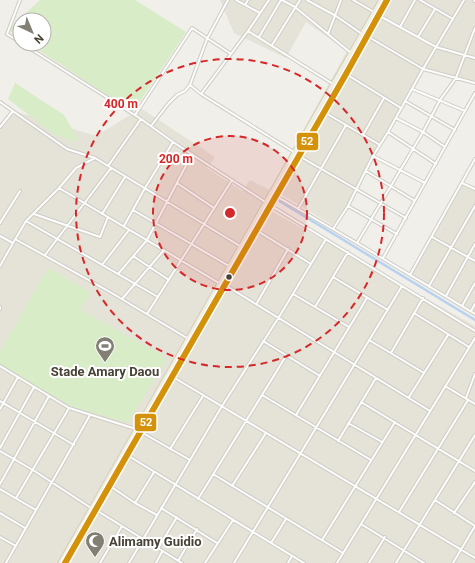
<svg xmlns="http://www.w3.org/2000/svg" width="475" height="563" viewBox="0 0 475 563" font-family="Roboto,sans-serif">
<rect width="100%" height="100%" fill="#f0efea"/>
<path fill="#e5e2d7" d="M220 0H475V84L422 69 348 206 334 226 272 189 264 204 273 212 475 326V563H0V124L11 110 96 136 125 118 142 109 215 157 207 168 242 191 250 180 270 190 347 51 306 22 286 58 234 33Z
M462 183 475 188V314L410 275Z"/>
<path fill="#d8ecc8" d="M40 0H135L186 32 133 112 29 44H44V20H20V38L8 30Z
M15 83 64 115 78 139 74 142 55 135 8 99Z
M48 268 90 292 81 310 164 356 163 357 167 359 128 423 72 407 0 364V351Z"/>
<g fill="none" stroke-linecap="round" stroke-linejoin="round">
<path stroke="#b8d2f0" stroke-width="1" d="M67 563 161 399"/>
<path stroke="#b8d2f0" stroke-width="2.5" d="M276 199 475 320"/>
<g stroke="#cecdc7" stroke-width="4">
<path id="minor" d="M236 0 260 13
M282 0 295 7 351 53
M307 0 336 16 362 34
M353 0 374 12
M420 0 453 19
M474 0 475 1
M245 5 248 0
M378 15 436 47 475 58
M400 27 415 0
M248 31 333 84
M328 34 341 0
M367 36 423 69 475 83
M259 37 281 0
M418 37 435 9
M20 42 7 34 20 0
M23 44 141 119 173 142 270 205 475 331
M272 45 300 0
M346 74 401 108
M190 85 201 94 294 152
M412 89 465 111
M201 94 248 31 269 0
M405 101 455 130
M0 102 67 149 95 158 240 246
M324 112 380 145
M135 115 192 28 231 54
M396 118 423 132 445 147
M151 126 168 104 177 95 185 91 190 85 207 39 228 0
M0 127 13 111
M388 132 436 164
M363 135 384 98
M299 156 406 218
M373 156 425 183
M108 166 141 119
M366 171 415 201
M177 183 214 208
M462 183 475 189
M59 188 219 283
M276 196 357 243 475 314
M348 206 397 234
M298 209 346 125
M133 210 229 266
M34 214 100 237 108 217
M102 214 125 177
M26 221 158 297
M0 223 20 191
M124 226 145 188 173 142
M333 229 348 206 373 156 388 132 423 69 464 0
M256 230 311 264
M0 236 13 243 0 266
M432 237 475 261
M15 239 110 292 192 341
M13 243 26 221 59 188 76 168 95 158
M357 243 423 132 440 100 456 78 475 28
M45 255 111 168
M133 256 169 280
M383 258 475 93
M102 265 129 230
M118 274 147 240 192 154
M410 275 475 159
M333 277 388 310
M225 285 430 411
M429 286 475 206
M293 294 349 327
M446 296 475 244
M122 299 164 250
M257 303 288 249
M462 306 475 283
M0 307V309
M315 307 348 252
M471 311 475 304
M414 313 469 347
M147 314 232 180
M369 340 424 373
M263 341 320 376
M391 353 423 298
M0 366 69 408 136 429
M173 377 475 558
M445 386 475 404
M262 395 371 460
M409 397 448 335
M466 398 475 374
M0 401 74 445
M361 402 475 471
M0 409 18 377
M296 415 367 298
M348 423 382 442
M141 432 190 460
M338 441 376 378
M0 448 34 387
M170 449 203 396
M0 451 33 470 91 508
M127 455 304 563
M213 474 343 553
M0 484 49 396
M110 486 135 503 157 515
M232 486 266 433
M0 489 36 510
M16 498 69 408
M198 499 286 356
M435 500 475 526
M135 503 154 472
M161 508 217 543
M96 510 182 563
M399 512 468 400
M0 513 25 528
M454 513 475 482
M361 524 424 563
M0 537 16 546
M322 540 395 422
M271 543 286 519
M158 548 177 517
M178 561 197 529
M6 563 90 415
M100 563 122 526
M129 563 222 406 279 317 326 239
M156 563 162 552
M205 563 233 520
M234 563 402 286
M288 563 292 556
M337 563 475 338
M369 563 385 537
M396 563 475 435
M453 563 475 526"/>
</g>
<g stroke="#d3cfb6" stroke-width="5.5">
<path id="primary" d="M60 563 381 0
M65 563 346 74 387 0"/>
</g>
<use href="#minor" stroke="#fdfdfc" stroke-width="2"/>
<use href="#primary" stroke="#f1efe3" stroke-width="3.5"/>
<g stroke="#fff" stroke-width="9">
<path id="bus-1" d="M65 563 346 74 387 0"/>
</g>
<use href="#bus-1" stroke="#d4920b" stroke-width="6"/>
</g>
<circle cx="230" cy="213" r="77" fill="#d62828" fill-opacity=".12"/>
<g fill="none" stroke="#d62828" stroke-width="2" stroke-dasharray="7 5">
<circle cx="230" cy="213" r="77"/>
<circle cx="230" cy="213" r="154"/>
</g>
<defs>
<g id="stadium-pin" transform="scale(1)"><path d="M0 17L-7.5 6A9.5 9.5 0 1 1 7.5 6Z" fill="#827f74" stroke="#fff"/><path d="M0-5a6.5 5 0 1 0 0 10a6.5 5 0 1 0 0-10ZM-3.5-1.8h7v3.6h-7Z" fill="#fff"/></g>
<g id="mosque-pin" transform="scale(1)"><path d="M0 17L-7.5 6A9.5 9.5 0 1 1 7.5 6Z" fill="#827f74" stroke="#fff"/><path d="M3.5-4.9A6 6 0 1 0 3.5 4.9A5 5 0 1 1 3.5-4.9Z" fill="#fff"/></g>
</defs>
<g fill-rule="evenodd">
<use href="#stadium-pin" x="105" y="346"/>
<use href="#mosque-pin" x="95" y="541"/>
</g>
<circle fill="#474235" stroke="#fff" stroke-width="1.5" cx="229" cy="277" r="3.5"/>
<g text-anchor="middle" stroke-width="4" stroke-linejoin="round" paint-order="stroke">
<g font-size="13" font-weight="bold" fill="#474235" stroke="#fff">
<text x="105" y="376">Stade Amary Daou</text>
<text x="109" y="546" text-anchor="start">Alimamy Guidio</text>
</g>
</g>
<circle cx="230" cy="213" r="6" fill="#d62828" stroke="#fff" stroke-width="2"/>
<g font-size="12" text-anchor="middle" font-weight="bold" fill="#d62828" stroke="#fff" stroke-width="4" stroke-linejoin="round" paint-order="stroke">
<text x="121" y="108">400 m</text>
<text x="176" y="163">200 m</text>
</g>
<g stroke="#fff" stroke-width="1.5">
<rect x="296" y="132" width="23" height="19" rx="4" fill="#d4920b"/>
<rect x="134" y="413" width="23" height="19" rx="4" fill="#d4920b"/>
</g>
<g font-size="11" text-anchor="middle" font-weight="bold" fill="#fff">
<text x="307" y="145">52</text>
<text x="146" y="426">52</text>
</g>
<g transform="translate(32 32) rotate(136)"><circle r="19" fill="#ffffff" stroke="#b5b3ae"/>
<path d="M0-3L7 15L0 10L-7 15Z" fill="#827f74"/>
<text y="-6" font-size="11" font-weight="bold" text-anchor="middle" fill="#474235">N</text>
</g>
</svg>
